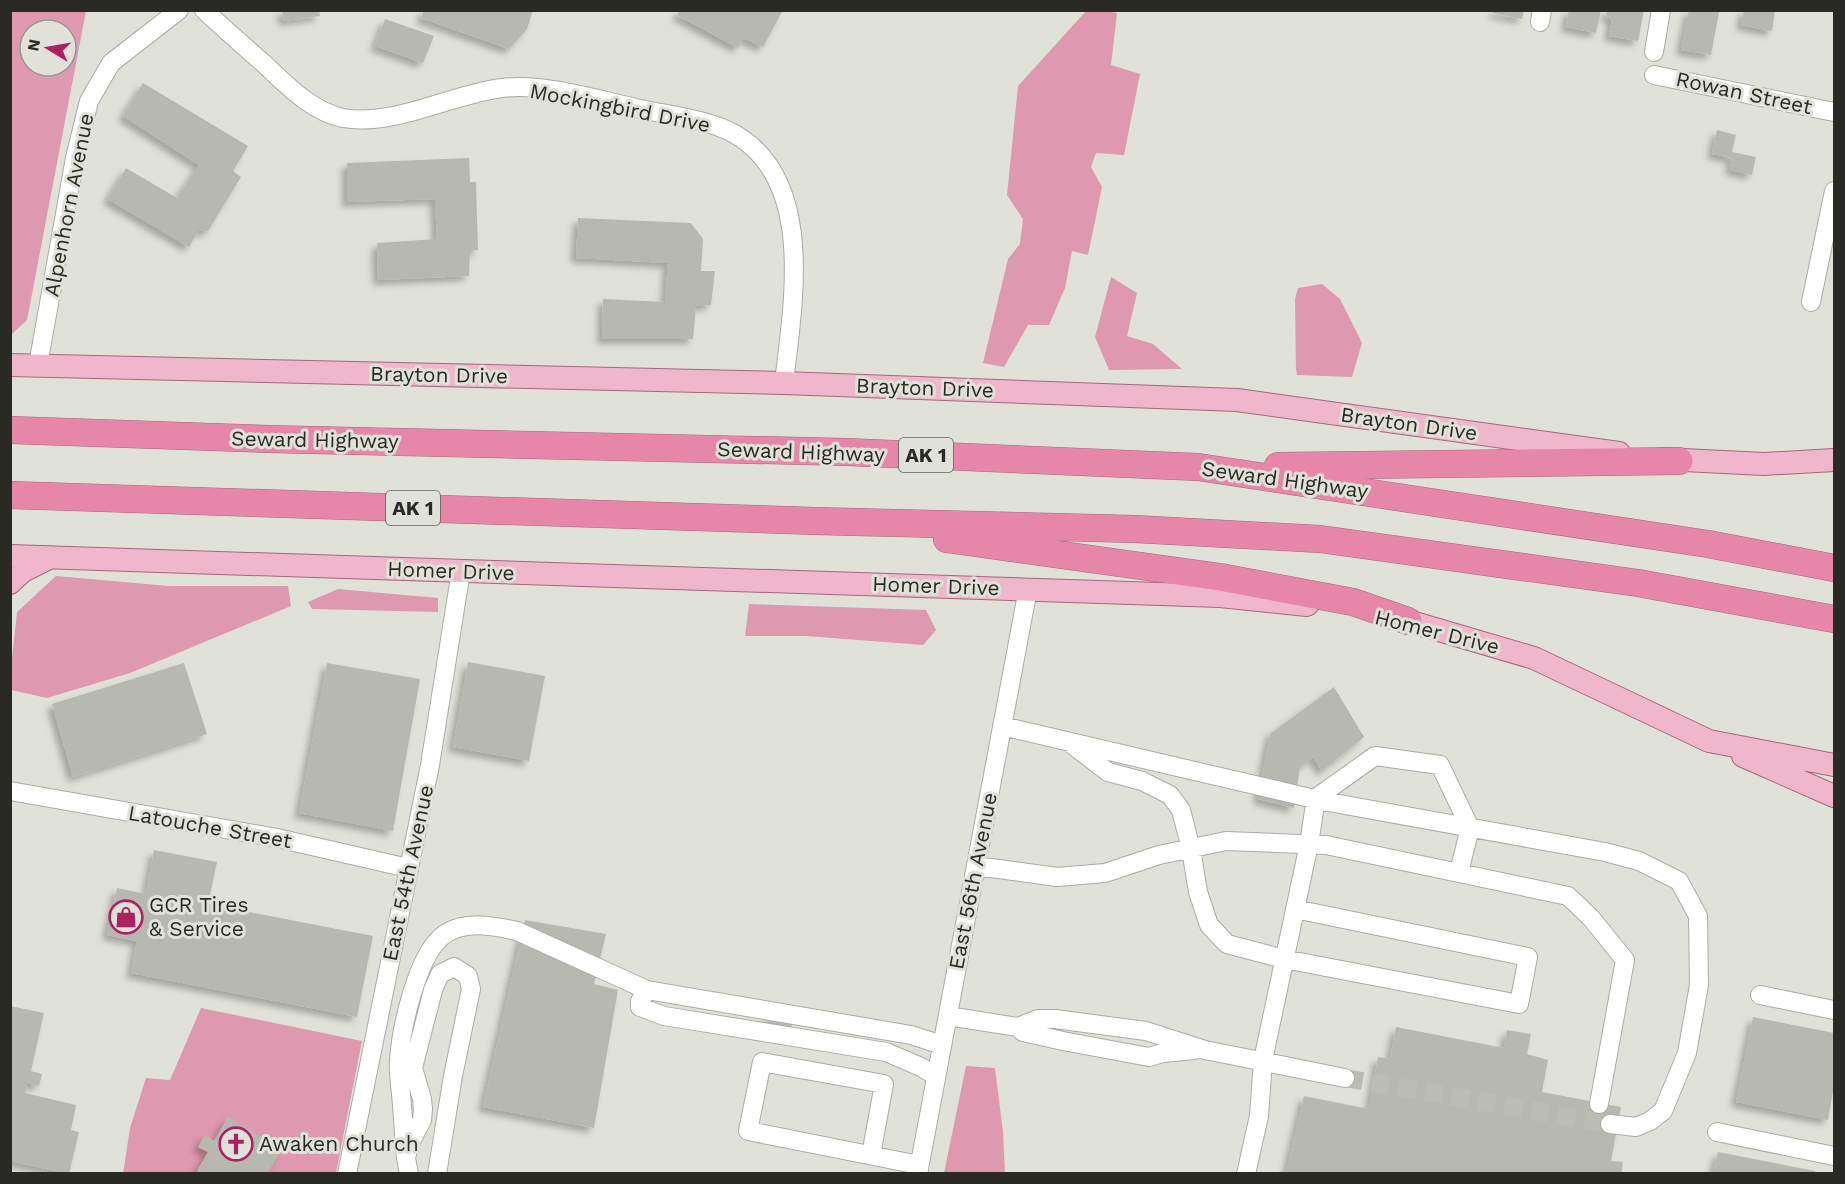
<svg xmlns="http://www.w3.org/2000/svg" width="1845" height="1184" viewBox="0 0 1845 1184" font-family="'Work Sans',sans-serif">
<defs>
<filter id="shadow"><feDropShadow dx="-5" dy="5" stdDeviation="3" flood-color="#0004"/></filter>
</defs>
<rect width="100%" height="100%" fill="#e0e2d9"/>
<path fill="#de98b0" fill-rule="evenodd" d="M10 11H86L27 320 11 335ZM30 30H66V66H30Z
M1086 11H1105L1117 13 1111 65 1140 74 1124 155 1096 153 1091 167 1102 187 1088 255 1072 251 1065 288 1049 325H1028L1004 367 983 363 1008 259 1020 244 1023 219 1007 195 1018 86Z
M1111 277 1137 293 1127 336 1153 344 1182 369 1109 370 1095 337Z
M1322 284 1340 299 1362 343 1352 377 1297 375 1296 369 1295 299 1298 288Z
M56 576 169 586H288L291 606 130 673 47 698 11 690V668L17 612Z
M338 589 438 598V612L312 609 308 602Z
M749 604 926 610 936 630 923 645 806 636H745Z
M201 1008 362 1041 336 1173 123 1174 130 1128 146 1078 170 1080Z
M966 1066 995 1068 1003 1132 1005 1173H944Z"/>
<path fill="#b7b9b0" filter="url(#shadow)" d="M282 10H319L320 16 284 21Z
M424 10H533L527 29 509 49 421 18Z
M680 10H783L763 47 743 38 738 48 677 15Z
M1493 10H1524L1522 19 1493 13Z
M1569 10H1601L1596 33 1566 27Z
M1607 10H1644L1638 41 1609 36 1612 19 1606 17Z
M1689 10 1719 12 1711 55 1681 50Z
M1744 10H1775L1772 31 1741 25Z
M385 19 434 36 423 63 375 46Z
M143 83 248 146 233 171 241 177 208 231H198L189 247 108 199 126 168 177 198 199 165 123 116Z
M1717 130 1736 135 1732 152 1756 157 1752 175 1730 170 1732 158 1712 154Z
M469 158 470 182H476L478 250 470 251 469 276 378 280 377 243 437 239 435 199 347 202V163Z
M578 218 691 223 703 239 701 271H715L711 305 696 306 693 339H602L603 299 665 302 668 263 576 258Z
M468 662 545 676 529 761 453 747Z
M184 663 207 734 73 777 52 704Z
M327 663 420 679 393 831 299 813Z
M1334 687 1364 737 1322 771 1313 757 1300 767 1294 808 1258 799 1270 734Z
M154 850 217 862 208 904 373 936 357 1017 131 973 137 941 107 935 117 888 146 894Z
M525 920 606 934 594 984 618 990 594 1128 483 1107Z
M10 1006 44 1013 31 1071 42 1074 39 1086 27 1083 25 1093 76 1105 71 1130 79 1132 69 1174 10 1161Z
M770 1015 793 1020 790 1032 767 1027Z
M1753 1017 1834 1033V1086L1828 1120 1736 1102Z
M1396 1027 1504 1048 1507 1030 1531 1034 1527 1054 1548 1060 1542 1092 1621 1107 1611 1161 1623 1162 1621 1174H1286L1304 1096 1369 1109 1378 1057 1390 1059Z
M228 1117 282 1149 267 1174H201L197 1171 208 1152 198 1147 205 1135 214 1141Z
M1718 1152 1815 1171V1174H1713Z"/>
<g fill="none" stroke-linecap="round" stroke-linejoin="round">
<path stroke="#bbbdb5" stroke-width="18" stroke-dasharray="18 9" stroke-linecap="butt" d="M1345 1078 1610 1124"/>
<g stroke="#aaaca4" stroke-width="20">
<path id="minor" d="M204 10C223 28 243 45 262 62 285 83 310 111 343 118 393 127 452 94 502 88 544 83 595 99 636 108 666 115 701 118 729 131 817 175 793 303 784 383
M1540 22 1542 10
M1654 52 1661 10
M1654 75 1834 112
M1811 302 1834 191
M38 365 75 158 89 101 111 63 179 10
M1002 726 1323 801 1605 852 1639 861 1679 881 1698 916 1699 985 1687 1053 1663 1111 1650 1121 1636 1127 1610 1124
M1074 746 1108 772 1142 781 1170 795 1181 810 1191 849 1198 892 1209 925 1227 944 1284 959 1519 1004 1528 957 1295 909
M10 791 277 838 408 868
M976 866 1057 877 1105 873 1159 855 1226 841 1326 845 1568 896 1591 918 1625 960 1599 1104
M1760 995 1834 1010
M948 1016 1018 1027 1023 1032 1063 1041 1149 1057 1163 1053 1194 1050
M1018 1027 1038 1019H1055L1146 1031 1205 1050 1345 1078
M936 1076 921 1067 886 1052 664 1016 640 1007V1001L647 990 911 1035 942 1045
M1717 1132 1834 1156
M871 1155 884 1084 762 1062 748 1131 919 1165
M406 1158C404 1137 403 1115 401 1094 400 1083 398 1072 399 1061 401 1029 417 953 445 934 466 920 494 926 517 931L647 990
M347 1174 430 765 461 571
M409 1174 406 1158 409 1145 422 1120 423 1109 422 1099 413 1068 433 990 440 974 454 967 468 976 471 989 453 1076 437 1174
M918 1174 1028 589
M1246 1174 1259 1116 1263 1060 1309 844 1316 798 1375 756 1440 765 1470 828 1459 872"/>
</g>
<g stroke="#a4667c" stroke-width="24">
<path id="major" d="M10 365 784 383 1237 400 1619 453
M1663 459 1764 464 1834 460
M10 556 1220 596 1307 605
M10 583 23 571 49 558
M1393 618 1408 621 1534 658 1709 741 1834 765
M1743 756 1834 796"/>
</g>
<g stroke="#a4667c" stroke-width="28">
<path id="highway" d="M10 430 268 439 846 452 1198 467 1708 544 1834 568
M1278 466 1679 461
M10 495 815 521 1135 529 1320 539 1638 583 1834 619
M947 539 1220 577 1353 602 1408 621"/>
</g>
<use href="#minor" stroke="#fff" stroke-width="18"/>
<use href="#major" stroke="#f0b7cc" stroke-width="22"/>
<use href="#highway" stroke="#e687aa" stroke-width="27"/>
</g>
<defs>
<g id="shop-ring" transform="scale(1.725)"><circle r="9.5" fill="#e0e2d9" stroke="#ab2164" stroke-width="1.5"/><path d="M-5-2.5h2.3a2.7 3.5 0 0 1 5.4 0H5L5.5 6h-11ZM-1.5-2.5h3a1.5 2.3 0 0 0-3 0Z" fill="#ab2164"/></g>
<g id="church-ring" transform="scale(1.725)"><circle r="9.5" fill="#e0e2d9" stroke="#ab2164" stroke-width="1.5"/><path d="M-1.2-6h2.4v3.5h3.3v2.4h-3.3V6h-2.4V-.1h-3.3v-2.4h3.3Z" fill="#ab2164"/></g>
</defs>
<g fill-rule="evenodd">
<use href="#shop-ring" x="126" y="917"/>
<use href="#church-ring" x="236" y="1144"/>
</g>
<g text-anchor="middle" stroke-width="6" stroke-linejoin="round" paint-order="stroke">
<g fill="#e0e2d9" stroke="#60615c" stroke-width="1.5">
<rect x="899" y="438" width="54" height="34" rx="4.5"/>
<rect x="386" y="491" width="54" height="34" rx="4.5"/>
</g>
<g font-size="20" font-weight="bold" fill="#292a26">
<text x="926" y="462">AK 1</text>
<text x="413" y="515">AK 1</text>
</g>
<g font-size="21" fill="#292a26" stroke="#e0e2d9">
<text transform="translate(1744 93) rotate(12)" y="7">Rowan Street</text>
<text transform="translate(620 108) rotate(11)" y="7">Mockingbird Drive</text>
<text transform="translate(69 205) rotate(-79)" y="7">Alpenhorn Avenue</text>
<text transform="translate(439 375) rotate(1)" y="7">Brayton Drive</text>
<text transform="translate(925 388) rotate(2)" y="7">Brayton Drive</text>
<text transform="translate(1409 424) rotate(8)" y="7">Brayton Drive</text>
<text transform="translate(315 440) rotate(1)" y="7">Seward Highway</text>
<text transform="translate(801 452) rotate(2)" y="7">Seward Highway</text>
<text transform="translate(1285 480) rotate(8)" y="7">Seward Highway</text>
<text transform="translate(451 571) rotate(2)" y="7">Homer Drive</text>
<text transform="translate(936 586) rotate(2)" y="7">Homer Drive</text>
<text transform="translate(1437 632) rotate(14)" y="7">Homer Drive</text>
<text transform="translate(210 827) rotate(10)" y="7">Latouche Street</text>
<text transform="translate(408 873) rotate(-78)" y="7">East 54th Avenue</text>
<text transform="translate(973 881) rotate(-79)" y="7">East 56th Avenue</text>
</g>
<g font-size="21" fill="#292a26" stroke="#e0e2d9" text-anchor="start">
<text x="149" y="912">GCR Tires<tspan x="149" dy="24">&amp; Service</tspan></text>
<text x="259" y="1151">Awaken Church</text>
</g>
</g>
<rect width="1845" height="1184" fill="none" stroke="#292a26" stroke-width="24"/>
<g transform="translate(48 48) rotate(281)"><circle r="28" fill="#e0e2d9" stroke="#979891" stroke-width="1.5"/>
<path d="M0-4.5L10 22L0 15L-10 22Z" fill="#ab2164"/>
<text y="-9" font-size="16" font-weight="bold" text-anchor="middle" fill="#292a26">N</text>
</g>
</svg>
